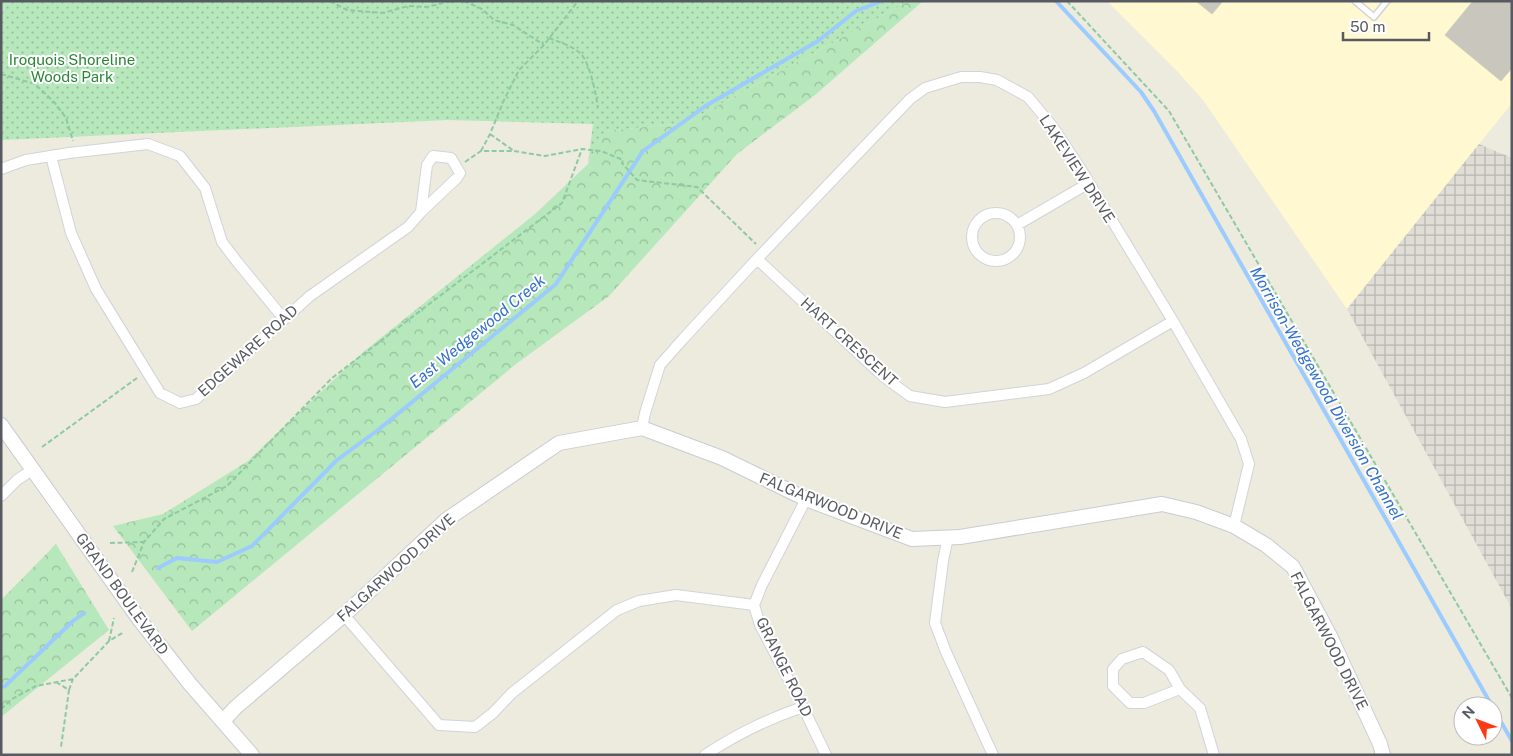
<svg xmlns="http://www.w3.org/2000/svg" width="1513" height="756" viewBox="0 0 1513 756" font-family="'Public Sans',sans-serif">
<defs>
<pattern id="industrial-grid" width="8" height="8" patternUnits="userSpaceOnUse" patternTransform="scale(1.25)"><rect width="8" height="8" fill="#dfddd6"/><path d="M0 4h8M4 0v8" fill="none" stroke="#b8b6b1"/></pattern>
<pattern id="grass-dots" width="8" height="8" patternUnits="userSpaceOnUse" patternTransform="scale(1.25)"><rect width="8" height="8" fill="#b6e8bb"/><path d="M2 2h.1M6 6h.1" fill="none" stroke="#97bf9b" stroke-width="1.8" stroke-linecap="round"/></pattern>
<pattern id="forest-crowns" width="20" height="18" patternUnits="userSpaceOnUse" patternTransform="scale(1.25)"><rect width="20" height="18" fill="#b6e8bb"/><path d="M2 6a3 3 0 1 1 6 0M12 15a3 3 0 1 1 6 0" fill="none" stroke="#97bf9b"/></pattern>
</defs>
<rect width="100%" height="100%" fill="#edebdd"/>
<path fill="#fff8d0" d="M1107 1H1512V103L1347 309 1203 100 1177 71Z"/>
<path fill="url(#industrial-grid)" d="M1479 144 1512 158V609L1347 309Z"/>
<path fill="url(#grass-dots)" d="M1 1H909L686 123 605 131 588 164 593 124 448 120 1 140Z"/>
<path fill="url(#forest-crowns)" d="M909 1H923L815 95 737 154 609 296 516 364 192 631 113 526 163 514 248 461 362 353 535 214 588 164 605 131 686 123Z
M56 544 109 630 1 717V600Z"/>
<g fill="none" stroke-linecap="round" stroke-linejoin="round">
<path stroke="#9bcbff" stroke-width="4" d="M1056 1 1141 92 1154 111 1492 706
M158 568 177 558 217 562 252 546 337 460 378 430 556 284 643 151 707 105 818 41 856 11 882 1
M1 687 5 686 73 621 84 613
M1493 708 1512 741"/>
</g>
<path fill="#c9c7bd" stroke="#d2cdbb" d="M1196 1H1223L1212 14Z
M1473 1H1512V68L1501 81 1445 35Z"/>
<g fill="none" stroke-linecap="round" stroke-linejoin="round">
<g stroke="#d1d3da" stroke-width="8">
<path id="lane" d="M1355 1 1374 17 1387 1"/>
</g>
<g stroke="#d1d3da" stroke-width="12">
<path id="street" d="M51 156 71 233 96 289 160 393 180 403 196 399 310 296 408 227 421 212 457 178 460 173 451 158 433 156 427 165 421 212
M1 169 26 160 69 153 148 144 180 156 205 188 222 242 238 263 284 319
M972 237a24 24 0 1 1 48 0a24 24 0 1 1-48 0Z
M1017 225 1089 183
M757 259 884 377 910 396 945 402 1049 389 1084 373 1173 321
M642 428 645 413 660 365 683 339 757 259 910 99 925 88 961 77H980L997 80 1028 97 1053 127 1082 171 1173 321 1241 439 1249 464 1234 526
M1 496 17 480 32 470
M806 499 762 585 754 605 760 625 803 707 826 755
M948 537 943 561 935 623 946 652 993 755
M344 615 439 725 475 727 493 713 512 693 617 610 639 601 676 595 754 605
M1180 689 1144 703H1130L1113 686V669L1122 659 1143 652 1169 670 1180 689 1200 708 1214 755
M705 755C737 734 767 719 803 707"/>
</g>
<g stroke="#c9ccd4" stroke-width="16">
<path id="secondary" d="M1 425 139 619 190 684 252 755
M223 721 236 707 344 615 446 520 559 443 642 428 722 458 806 499 912 539 960 537 1162 504 1196 512 1234 526 1266 545 1293 567 1330 636 1380 744 1383 755"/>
</g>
<path stroke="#8fc9a4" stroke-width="2" stroke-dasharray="5 2.5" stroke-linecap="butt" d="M330 1 347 10 383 13 408 6 427 7 451 1
M464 1 482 9 494 20 513 25 544 45
M1067 1 1169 111 1512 698
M549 38C559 42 573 46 581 54 590 63 596 95 598 107
M1 74 35 84 55 103 66 118 73 141
M490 134 514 151
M481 151 490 134 504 100 519 70 544 45 578 1
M465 162 481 151H514L545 156 582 149 601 151 623 160 622 163 637 180 697 187 756 244
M42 447 137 378
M110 543 144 542
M132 572 144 542 164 519 227 486 332 378 562 203 582 149
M109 641 114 618
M56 682 69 690 61 747
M69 690 73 679
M1 709 12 699 36 686 73 679 109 641 124 632"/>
<use href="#lane" stroke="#fff" stroke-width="5"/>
<use href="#street" stroke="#fff" stroke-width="10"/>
<use href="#secondary" stroke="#fff" stroke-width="14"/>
</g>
<g text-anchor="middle" stroke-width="4" stroke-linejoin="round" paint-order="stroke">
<g font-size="15" fill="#2b8537" stroke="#fff">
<text x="72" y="65">Iroquois Shoreline<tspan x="72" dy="17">Woods Park</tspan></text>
</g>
<g font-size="15" fill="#575b61" stroke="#fff">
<text transform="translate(1077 169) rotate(57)" y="5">LAKEVIEW DRIVE</text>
<text transform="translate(849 342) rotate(42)" y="5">HART CRESCENT</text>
<text transform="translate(248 351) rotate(-42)" y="5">EDGEWARE ROAD</text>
<text transform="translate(831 506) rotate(22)" y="5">FALGARWOOD DRIVE</text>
<text transform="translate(396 568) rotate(-42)" y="5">FALGARWOOD DRIVE</text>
<text transform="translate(122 594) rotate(54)" y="5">GRAND BOULEVARD</text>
<text transform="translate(1329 641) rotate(63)" y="5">FALGARWOOD DRIVE</text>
<text transform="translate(784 667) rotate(64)" y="5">GRANGE ROAD</text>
</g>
<g font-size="16" font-style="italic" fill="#3270ce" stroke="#fff">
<text transform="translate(477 331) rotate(-39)" y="6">East Wedgewood Creek</text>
<text transform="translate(1327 393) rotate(60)" y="6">Morrison-Wedgewood Diversion Channel</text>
</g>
</g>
<rect width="1513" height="756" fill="none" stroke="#575b61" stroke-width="5"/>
<g transform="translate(1478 721) rotate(312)"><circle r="24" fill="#ffffff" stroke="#bcbdc0"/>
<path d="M0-4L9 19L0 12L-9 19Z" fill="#fc3b14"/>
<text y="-8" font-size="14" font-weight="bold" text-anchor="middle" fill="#575b61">N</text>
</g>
<path d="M1343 32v8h86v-8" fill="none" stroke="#575b61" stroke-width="2.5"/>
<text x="1350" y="32" font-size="15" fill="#575b61" stroke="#ffffff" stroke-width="4" paint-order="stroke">50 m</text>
</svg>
